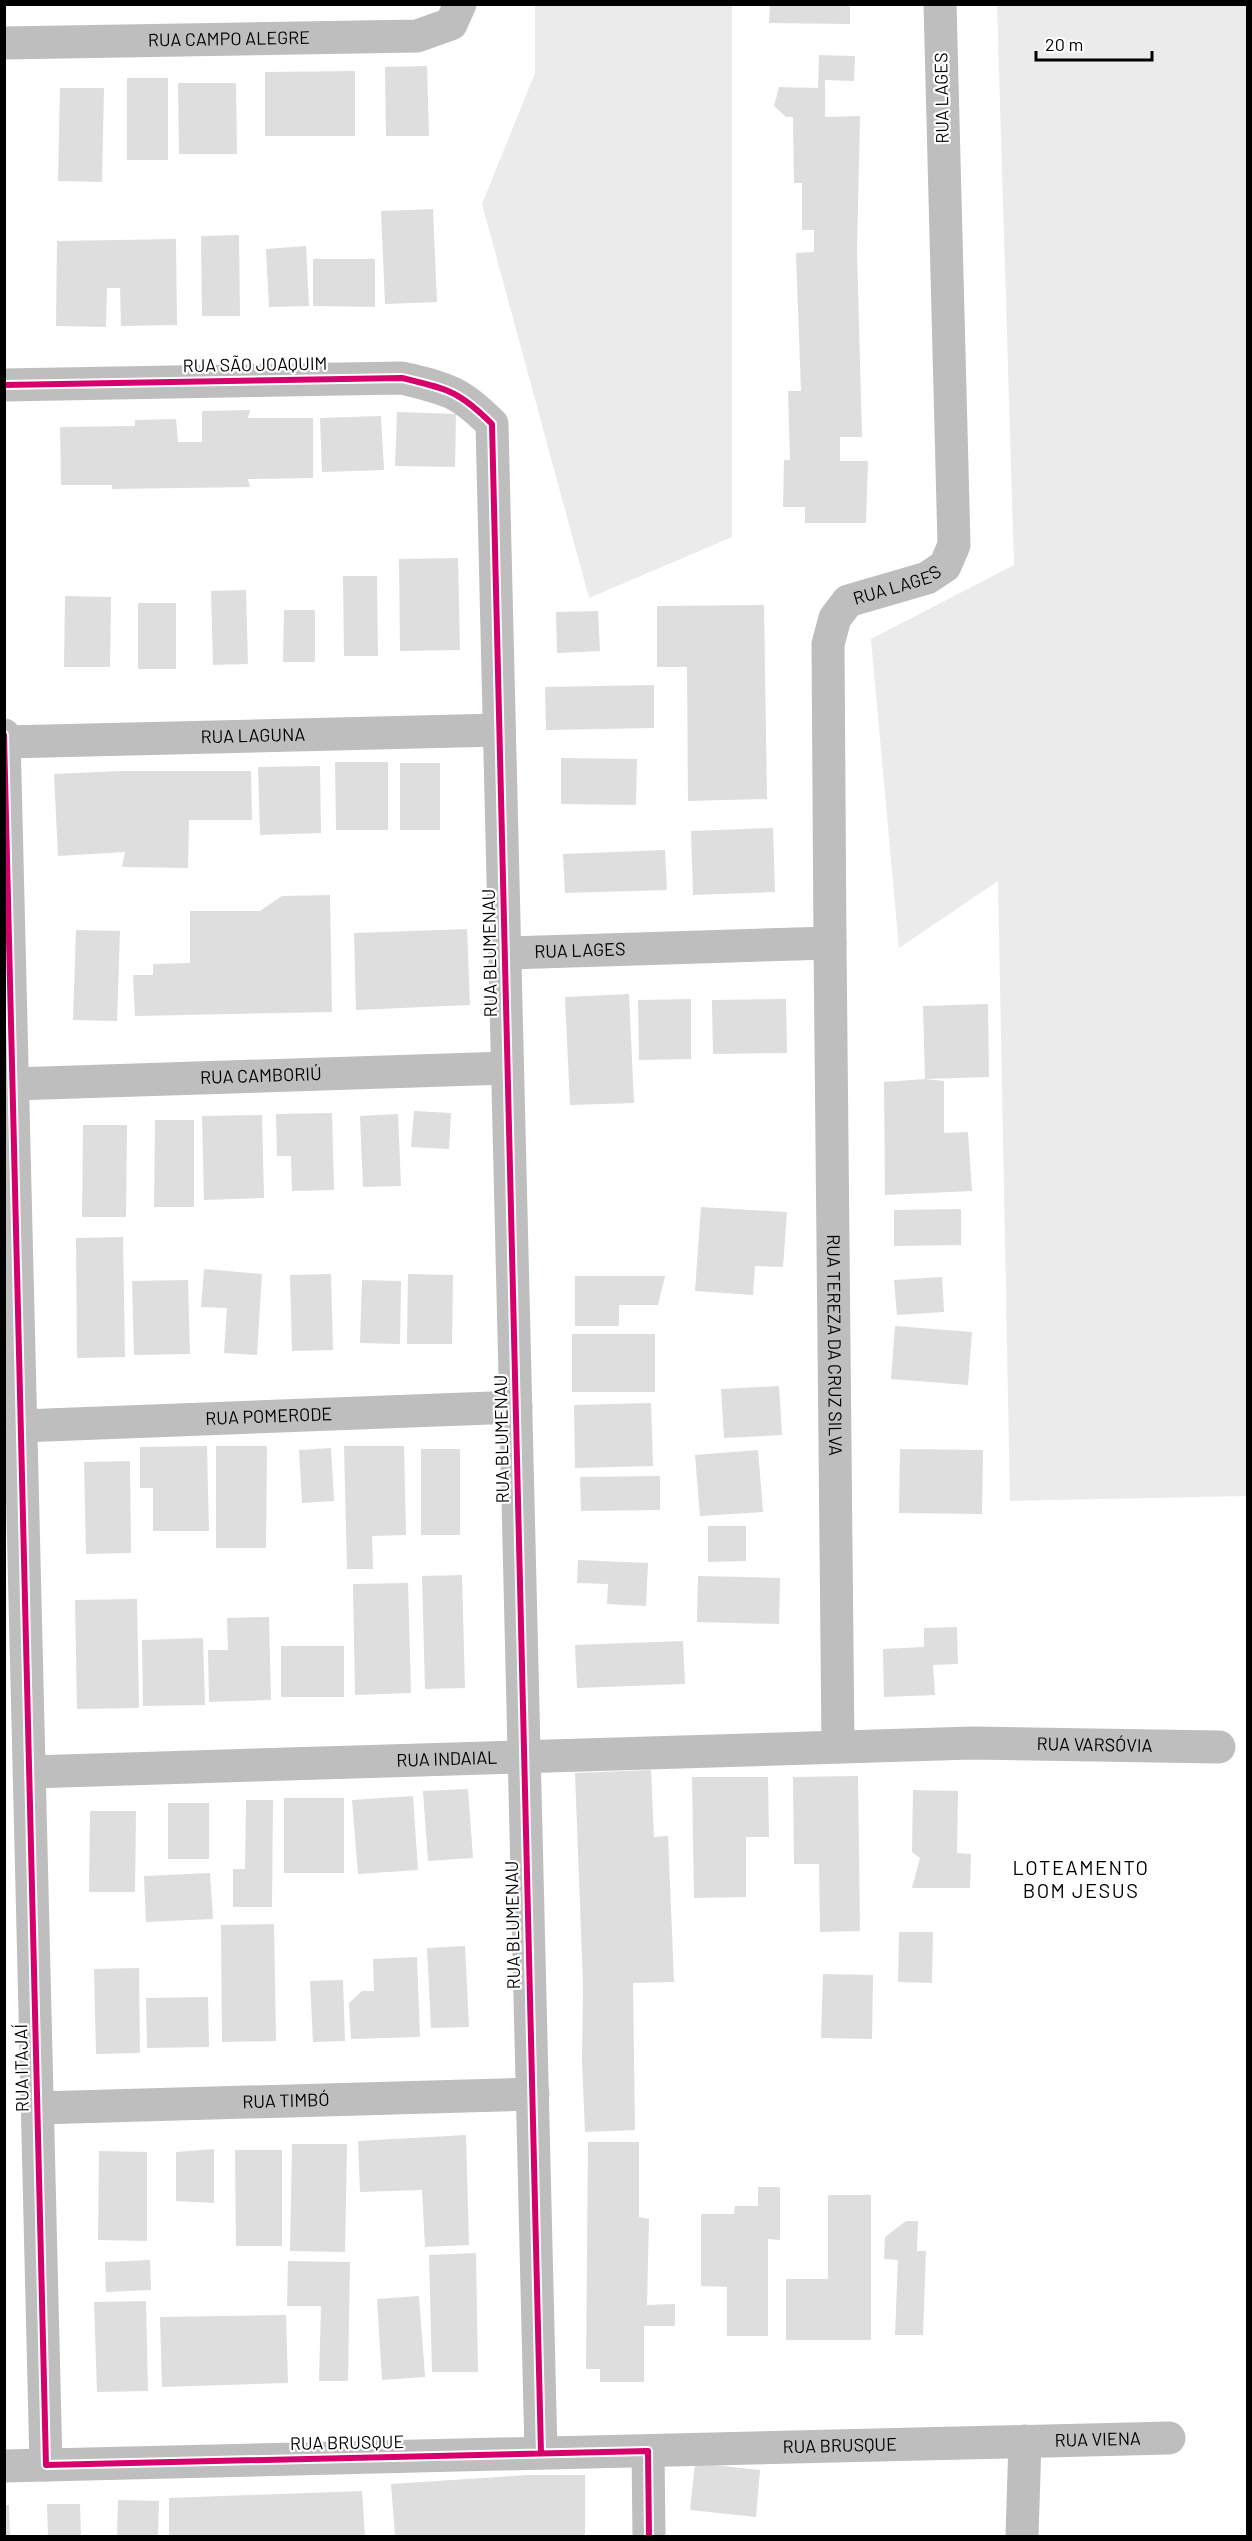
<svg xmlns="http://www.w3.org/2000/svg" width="1252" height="2541" viewBox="0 0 1252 2541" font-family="Barlow,sans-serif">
<rect width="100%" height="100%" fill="#fff"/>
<path fill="#ebebeb" d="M535 5H732V537L589 598 482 204 535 73Z
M997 5H1247V1496L1010 1501 998 881 899 948 871 639 1014 565Z"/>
<path fill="#dedede" d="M770 4H850V24L769 23Z
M819 55 855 56 854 81 825 80V117L860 116 857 251 862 437H840V461H868L866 523H805V507H783L784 460H790L788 391H801L796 253 814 252V230H802V183H794L793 117H786L774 106 779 87 818 88Z
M427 66 429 136H386L385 67Z
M355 71V136H265V72Z
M127 78H168V160H127Z
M178 83H236L237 154H179Z
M60 88H104L102 182 58 181Z
M433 209 437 302 385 304 381 211Z
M239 235 240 316H202L201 236Z
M176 239 177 325 121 326 120 288H107L106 327 56 326 57 241Z
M306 246 309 306 269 307 266 249Z
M313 259H375V307L313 306Z
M250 410 248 418H313V478L248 479 250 487 112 489V485H61L60 427 135 426V420L176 419 178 442H202V411Z
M397 412 456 414 455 467 395 466Z
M381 416 384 470 322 472 320 418Z
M458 558 460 650 400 651 399 559Z
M343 576H377L378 656H344Z
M246 590 248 664 213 665 211 591Z
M65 596 111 597 110 667H64Z
M138 603H176V669H138Z
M764 605 767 799 688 801 687 667H657V606Z
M284 610H315V662H283Z
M598 611 600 651 557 653 556 612Z
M654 685V728L546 730 545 687Z
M561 758 637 759 636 805 561 804Z
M335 762H388V830H336Z
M400 763H440V830H400Z
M320 766 321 833 260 835 258 767Z
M121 771H251L252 820H189L188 868 122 867 125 852 58 856 54 774Z
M773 828 775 892 693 895 691 831Z
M665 850 667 890 565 893 563 854Z
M330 895 332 1012 135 1016 133 975H153V964L190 963V911H260L282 896Z
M467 929 470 1005 356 1010 354 933Z
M76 930 120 931 117 1021 73 1020Z
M629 994 634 1103 570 1105 565 997Z
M691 999V1059L639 1060 638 1000Z
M786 999 787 1053 713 1054 712 1000Z
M988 1004 989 1077 925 1079 923 1006Z
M925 1079 944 1081V1133L968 1132 972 1191 885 1195 884 1082Z
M414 1111 451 1113 449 1149 411 1147Z
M332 1113 334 1190 292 1191 291 1156H277L276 1114Z
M398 1114 401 1186 363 1187 360 1116Z
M262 1115 264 1198 204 1200 202 1116Z
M155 1120H194V1207H154Z
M83 1125H127L126 1217H82Z
M701 1207 787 1212 783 1267 755 1266 753 1295 695 1291Z
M961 1209V1245L894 1246V1210Z
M123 1237 125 1357 77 1358 76 1238Z
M204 1269 262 1274 257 1355 224 1353 227 1308 201 1307Z
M331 1274 333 1350 292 1351 290 1275Z
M408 1274 453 1275 452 1344H407Z
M575 1276H665L658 1305H619V1326H575Z
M942 1277 944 1312 897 1315 894 1280Z
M188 1280 190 1354 134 1355 132 1281Z
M362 1280 401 1281 400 1344 360 1343Z
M895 1326 972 1332 968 1385 891 1379Z
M572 1334H655V1392H572Z
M779 1386 782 1435 724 1438 721 1389Z
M651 1403 653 1466 575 1468 574 1405Z
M207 1446 209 1531H153V1488H140V1447Z
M216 1446H267L266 1548H216Z
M344 1446H404L406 1535 372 1536 373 1569H347Z
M331 1448 334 1501 302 1503 299 1450Z
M421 1449H460V1535H421Z
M900 1449 983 1450 982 1514 899 1513Z
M758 1450 763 1512 700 1516 695 1455Z
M130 1461 131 1553 86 1554 84 1462Z
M660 1476V1510L581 1511 580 1477Z
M708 1526H746V1561L708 1562Z
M578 1560 648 1563 646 1606 607 1604 608 1584 577 1583Z
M462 1575 465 1688 425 1689 422 1576Z
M698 1576 780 1578 779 1624 697 1622Z
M408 1583 411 1693 355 1695 353 1584Z
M137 1599 139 1708 77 1709 75 1600Z
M269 1617 271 1700 209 1702 208 1650H228L227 1618Z
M957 1627 958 1664 933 1665 935 1695 884 1697 883 1649 924 1647V1628Z
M203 1638 205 1705 143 1706 142 1640Z
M683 1641 685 1684 577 1688 575 1645Z
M281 1646H344V1697H281Z
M651 1770 654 1837 668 1836 674 1982 633 1983 635 2130 585 2132 582 2061 583 1985 575 1773Z
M858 1776 860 1931 820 1932 819 1864H794L793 1777Z
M692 1777H768L769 1837H746V1897L694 1898Z
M468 1789 473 1858 428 1861 423 1791Z
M913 1790 958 1791 957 1853 971 1854 970 1888H912L920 1858 912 1852Z
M413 1796 418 1870 358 1874 352 1800Z
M284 1798H344V1873H284Z
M246 1800H273L272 1907H233V1869H245Z
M168 1803H209V1859H168Z
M90 1811H136L135 1892H89Z
M210 1873 213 1919 146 1922 144 1876Z
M274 1924 276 2041 222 2042 221 1925Z
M899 1932H933L932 1983 898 1982Z
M465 1946 469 2027 431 2028 427 1948Z
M417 1957 420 2037 351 2039 349 2003 362 1991H374L373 1959Z
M139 1968 140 2053 96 2054 94 1969Z
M823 1974 873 1975 872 2039 821 2038Z
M343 1980 345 2041 313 2042 310 1981Z
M208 1997 209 2047 147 2048 146 1998Z
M466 2135 469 2245 425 2247 422 2190 360 2192 358 2141Z
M588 2142H639V2217L649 2219 647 2305 675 2304V2326H644V2382H600V2369H586Z
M292 2144H347L345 2252 290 2251Z
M214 2149V2203L176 2201V2152Z
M235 2150H282V2246H236Z
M99 2151 147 2152V2241L98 2240Z
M758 2187H780V2240L768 2239V2336H727V2287L701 2286V2214H734L735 2206H758Z
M828 2195H871V2340H786V2279H828Z
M906 2221H918L917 2251H926L923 2335H895L898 2260 884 2259 885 2237Z
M476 2253 478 2372H432L429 2255Z
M150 2260 151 2290 106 2292 105 2262Z
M288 2261 350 2262 348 2381H319L321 2306H287Z
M419 2296 425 2377 382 2380 377 2299Z
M146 2301 148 2391 97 2392 94 2302Z
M286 2315 288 2383 162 2387 160 2317Z
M695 2463 760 2470 756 2517 690 2510Z
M528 2475H585V2536H395L391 2484Z
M362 2491 365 2536H169V2498Z
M118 2500 159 2501 158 2536H117Z
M47 2504H80L81 2536H48Z
M4 2505H9L10 2536H4Z"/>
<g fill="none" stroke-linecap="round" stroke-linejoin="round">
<g stroke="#bebebe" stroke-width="33">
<path id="s1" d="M4 43 417 36 451 24 460 4"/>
<path d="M4 385 402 378C447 389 458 390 492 424L541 2453"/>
<path d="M4 735 46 2465"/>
<path id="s2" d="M5 742 499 730"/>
<path id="s3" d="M830 943 838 1747"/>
<path id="s4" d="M505 953 830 943 828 644 835 618 848 601 927 578 945 566 954 545 940 4"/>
<path id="s5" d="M13 1084 507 1068"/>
<path id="s6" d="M21 1426 516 1407"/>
<path id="s7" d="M30 1772 972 1743 1219 1747"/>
<path id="s8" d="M38 2108 533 2094"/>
<path d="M648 2451 649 2536"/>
<path id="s9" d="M4 2466 1169 2438"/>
<path d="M1022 2536 1025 2441"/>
</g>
<g stroke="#fff" stroke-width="10">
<path id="cycleway" d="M4 385 402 378C447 389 458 390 492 424L541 2453
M4 735 46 2465 648 2451 649 2536"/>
</g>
<use href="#cycleway" stroke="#d6006c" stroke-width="6"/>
</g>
<g text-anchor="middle" stroke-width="4.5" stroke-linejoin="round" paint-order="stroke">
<g font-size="18" fill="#000" stroke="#fff">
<text dy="6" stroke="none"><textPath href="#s1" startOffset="225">RUA CAMPO ALEGRE</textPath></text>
<text transform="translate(942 98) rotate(-91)" y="6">RUA LAGES</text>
<text transform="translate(255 365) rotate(-1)" y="6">RUA SÃO JOAQUIM</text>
<text dy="6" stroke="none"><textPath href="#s4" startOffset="724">RUA LAGES</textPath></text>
<text dy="6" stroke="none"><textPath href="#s2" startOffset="248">RUA LAGUNA</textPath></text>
<text dy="6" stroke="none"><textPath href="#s4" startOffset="75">RUA LAGES</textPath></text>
<text transform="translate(490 953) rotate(-91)" y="6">RUA BLUMENAU</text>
<text dy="6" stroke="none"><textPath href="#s5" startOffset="248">RUA CAMBORIÚ</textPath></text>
<text dy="6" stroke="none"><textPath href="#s3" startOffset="402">RUA TEREZA DA CRUZ SILVA</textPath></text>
<text dy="6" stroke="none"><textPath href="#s6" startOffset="248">RUA POMERODE</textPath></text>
<text transform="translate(502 1439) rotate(-91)" y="6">RUA BLUMENAU</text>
<text dy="6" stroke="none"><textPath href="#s7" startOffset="1065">RUA VARSÓVIA</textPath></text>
<text dy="6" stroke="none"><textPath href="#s7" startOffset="417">RUA INDAIAL</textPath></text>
<text transform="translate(513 1925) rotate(-91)" y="6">RUA BLUMENAU</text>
<text transform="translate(22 2068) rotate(-91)" y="6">RUA ITAJAÍ</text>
<text dy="6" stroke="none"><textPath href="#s8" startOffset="248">RUA TIMBÓ</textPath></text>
<text dy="6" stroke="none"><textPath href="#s9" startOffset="1094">RUA VIENA</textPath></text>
<text transform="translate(347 2443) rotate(-1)" y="6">RUA BRUSQUE</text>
<text dy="6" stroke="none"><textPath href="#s9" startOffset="836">RUA BRUSQUE</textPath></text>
</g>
<g font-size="20" letter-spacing="1.5" fill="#000" stroke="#fff">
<text x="1081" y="1875">LOTEAMENTO<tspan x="1081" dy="23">BOM JESUS</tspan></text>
</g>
</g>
<rect width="1252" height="2541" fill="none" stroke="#000000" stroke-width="12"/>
<path d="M1036 51v9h116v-9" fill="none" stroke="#000000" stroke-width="3"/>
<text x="1045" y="51" font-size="18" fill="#000000" stroke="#ffffff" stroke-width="4.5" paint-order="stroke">20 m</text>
</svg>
